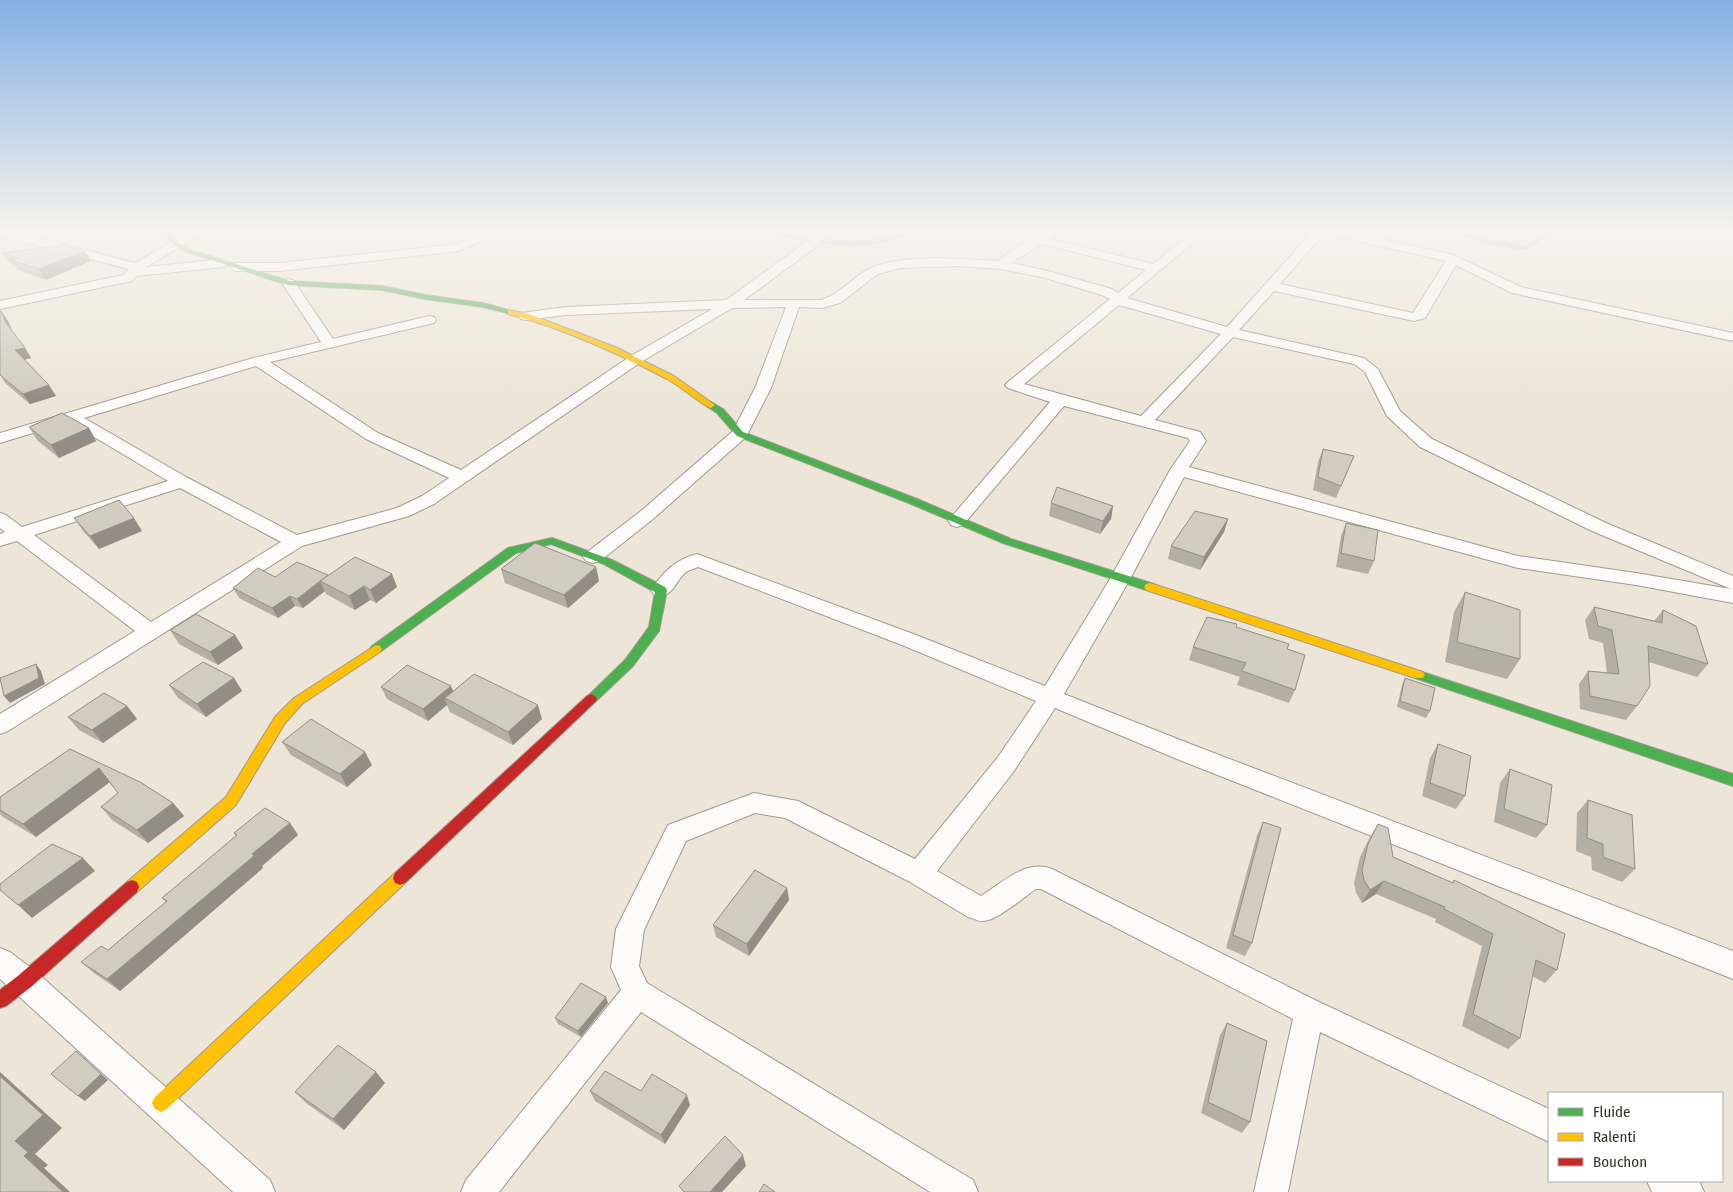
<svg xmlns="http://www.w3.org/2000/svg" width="1733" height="1192" viewBox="0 0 1733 1192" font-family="'Fira Sans Condensed',sans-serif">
<rect width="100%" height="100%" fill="#ede5d8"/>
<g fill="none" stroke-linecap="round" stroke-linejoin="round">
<path stroke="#92abde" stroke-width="4.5" d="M773 231C811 243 874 251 909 231
M1457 231 1480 240 1525 248 1552 231"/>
<g stroke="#a09a90" stroke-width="2">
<path id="street" d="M0 231H11L135 263 192 231H207L146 267 224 259 230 263 224 267 136 276 132 281 127 282 0 309V301L123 275 129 269 0 236Z
M485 231H501L459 251 280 271H236L230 267 236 263H280L457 244Z
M817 231H830L813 249 744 300H821C840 294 852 278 869 269 900 253 964 259 998 261 1014 249 1036 231 1057 231L1058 233 1050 239 1153 264 1194 231H1207L1127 298 1227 327 1313 231H1347L1453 255 1521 287 1733 333V341L1512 293 1456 265 1425 318 1414 321 1274 291 1239 330 1364 358 1378 369 1400 411 1432 439 1606 523 1733 576V603L1636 585 1518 568 1184 477 1130 579 1064 694 1193 745 1733 951V979L1177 759 1055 708 1014 771 937 871 981 896C1003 882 1026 859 1052 869L1319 1002 1549 1109V1142L1320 1032 1288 1192H1254L1293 1019 1041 889H1036C1024 897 998 920 984 921 979 922 973 918 968 917L910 882 785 818 755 813 686 841 644 930 639 966 647 983 973 1180 978 1192H930L641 1012 499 1192H461L466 1180 621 990 611 967 616 929 668 825 754 793 798 801 915 859 998 757 1036 701 902 645 698 567C694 569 689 570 686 572 674 582 673 600 654 595L651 590C663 572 676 559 697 554L916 635 1045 686 1110 579 1170 470 1190 441 1188 438 1064 406 963 525 957 527 951 525 948 521 1050 402 1008 388 1005 385 1008 382 1110 299 1102 295 1042 277 1001 269 958 266 900 268 878 274 840 303 822 308 799 307 771 388 746 437 653 519 600 561 593 563 586 561 583 557 586 553 641 511 733 431 755 388 786 307 732 308 641 362 434 504 409 516 302 546 8 731 0 734V714L135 631 17 541 0 546V534L5 532 0 528V513L6 515 22 527 168 481 69 422 0 443V433L253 358 321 342 282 283 288 279 293 280 333 339 429 316 434 317 436 320 434 323 270 362 378 433 461 470 631 356 712 309 566 315 526 320 521 319 519 316 521 313 566 307 726 300 805 243ZM1326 231 1331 235 1446 261 1413 313 1280 284ZM1042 244 1146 270 1118 293 1112 289 1048 271 1011 263ZM1119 305 1221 334 1141 416 1024 384ZM1233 337 1354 364 1365 372 1387 416 1420 447 1592 531 1731 589 1636 573 1518 556 1189 467 1206 441 1200 432 1155 420ZM256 366 366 439 449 478 422 496 397 508 297 535 188 478 84 418ZM180 488 281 542 151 622 34 535Z
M0 948 10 952 35 971 270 1180 275 1192H233L0 979Z
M1647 1181H1699L1704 1192H1652Z"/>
</g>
<g stroke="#a09a90" stroke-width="2">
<path id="fast" d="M162 231H169L178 243 191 250 289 281 382 286 425 295 483 303 515 312 511 314 483 307 425 299 382 290 288 285 187 252 174 245Z
M711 402 723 409 743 432 917 499 1011 539 1154 584 1156 587 1154 590H1146L1003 543 909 503 737 436 717 413 708 407V403Z
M552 538 612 560 665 587 667 590 659 631 633 666 595 702H587L585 699 625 660 649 627 655 592 604 564 551 544 516 553 380 652H372L370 649 372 646 508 548Z
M1419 671 1733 774V786L1415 678 1413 675 1415 672Z"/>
</g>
<g stroke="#a09a90" stroke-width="2">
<path id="slow" d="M508 310 529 314 615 347 674 376 715 405 711 408 708 407C694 398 681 387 667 379 620 354 559 327 508 314Z
M1150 583 1423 672 1425 675 1423 678H1415L1146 590 1144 587 1146 584Z
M376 645 380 646 382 649 380 652 302 704 285 723 236 805 137 892 132 894 127 892 125 887 127 882 226 797 275 717 294 698Z
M400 871 405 873 407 878 405 883 167 1109 161 1112 155 1109 152 1103 155 1097 395 873Z"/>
</g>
<g stroke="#a09a90" stroke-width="2">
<path id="jam" d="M591 694 595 696 597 699 595 702 405 883 400 885 395 883 393 878 395 873 587 696Z
M132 880 137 882 139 887 137 892 31 987 6 1006 0 1008V990L19 975 127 882Z"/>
</g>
<use href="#street" fill="#fcfbf9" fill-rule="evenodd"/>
<use href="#fast" fill="#4caf50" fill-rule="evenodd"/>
<use href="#slow" fill="#ffc107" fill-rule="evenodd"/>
<use href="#jam" fill="#c62828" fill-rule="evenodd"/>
</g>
<path fill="#b4afa5" d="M2 253 91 261 46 280 18 270 15 265 9 263Z
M0 311H1L8 321 11 330 25 348 31 358 25 360 56 396 30 404 6 384 0 375Z
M29 427 89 428 96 441 59 458 37 440Z
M1323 449 1354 456 1336 498 1313 490 1318 462Z
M1051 503 1113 506 1111 519 1100 534 1049 516Z
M74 518 142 531 99 549 83 531Z
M1228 519 1224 532 1200 570 1168 559 1171 546Z
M1346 523 1374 561 1368 574 1336 567 1341 536Z
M596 567 599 581 568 608 505 583 501 569Z
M392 574 397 587 376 603 370 600 355 610 326 594 325 591 303 608 295 606 278 618 239 598 233 588 275 577Z
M1465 592 1520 659 1507 679 1445 662 1454 612Z
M1594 607 1654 621 1663 610 1708 664 1697 677 1649 662 1637 706 1626 720 1580 709 1579 684 1588 671 1607 673 1603 643 1589 639 1585 620Z
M1236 627 1287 649 1295 690 1289 703 1237 685 1240 677 1189 660 1193 647Z
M170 630 235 635 243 648 218 665 179 644Z
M234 678 242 691 206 717 178 698 169 685Z
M1405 678 1430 711 1426 718 1397 707 1402 685Z
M381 687 453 691 542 719 513 745 450 712 447 705 428 721 387 699Z
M127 706 137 719 103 743 79 730 68 717Z
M282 742 372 765 347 787 291 755Z
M1438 744 1465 796 1456 809 1422 796 1430 758Z
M70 749 173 803 184 816 148 843 112 820 101 807 118 793 109 782 36 837 3 817 0 814V797Z
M1510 769 1547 825 1536 838 1494 822 1500 783Z
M1588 800 1635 869 1622 882 1592 870 1591 857 1576 851 1577 813Z
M1263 822 1252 943 1245 956 1226 948 1257 835Z
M290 823 298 835 262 866 263 868 120 991 94 973 81 962 108 950 166 902 162 898 236 836 234 833Z
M1378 824 1393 857 1452 883 1454 880 1557 970 1545 983 1532 976 1520 1038 1508 1049 1462 1026 1482 946 1435 922 1436 919 1376 894 1362 903 1356 893 1354 883 1360 857 1370 837Z
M787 888 789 900 749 956 716 937 713 925Z
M608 1003 581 1037 558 1024 555 1018Z
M1227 1023 1250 1122 1242 1133 1201 1113 1220 1035Z
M385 1083 344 1130 306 1103 295 1092Z
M590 1091H641L690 1105 665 1144 595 1101Z"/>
<path fill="#928e86" d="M85 251 91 261 46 280 39 269Z
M1 311 8 321 13 333 6 323Z
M25 348 31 358 22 360 15 350Z
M49 385 56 396 30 404 23 394Z
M89 428 96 441 59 458 51 445Z
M1113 506 1111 519 1100 534 1103 521Z
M134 518 142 531 99 549 90 536Z
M1228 519 1224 532 1200 570 1204 557Z
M596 567 599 581 568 608 564 595Z
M392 574 397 587 376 603 370 590Z
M320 582 325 591 303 608 297 599Z
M364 586 370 600 355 610 349 596Z
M290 596 295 606 278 618 272 608Z
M235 635 243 648 218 665 210 652Z
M36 664 41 671 45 684 10 703 4 696Z
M234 678 242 691 206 717 197 704Z
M451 686 456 698H445L447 705 428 721 423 709Z
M538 705 542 719 513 745 508 732Z
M127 706 137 719 103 743 92 730Z
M365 752 372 765 347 787 340 774Z
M99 768 110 782 36 837 23 824Z
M173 803 184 816 148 843 137 830Z
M290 823 298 835 262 866 263 868 120 991 107 979 252 854Z
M83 858 95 871 32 918 18 905Z
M1384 881 1376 894 1362 903 1370 890Z
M787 888 789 900 749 956 747 944Z
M606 997 608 1003 581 1037 578 1031Z
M76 1051 108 1080 85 1101 78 1096Z
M0 1072 62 1128 35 1154 48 1165 44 1168 70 1192H63L24 1156 15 1141 0 1076Z
M376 1072 385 1083 344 1130 333 1119Z
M687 1095 690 1105 665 1144 661 1135Z
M743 1155 746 1166 722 1192H710Z"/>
<path fill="#d1cbc0" stroke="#928e86" d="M62 245 85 251 39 269 11 260 17 258 2 253Z
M0 311H1L6 323 25 348 15 350 49 385 23 394 0 375Z
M62 413 89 428 51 445 29 427Z
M1323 449 1354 456 1341 486 1318 477Z
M1057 487 1113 506 1103 521 1051 503Z
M119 500 134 518 90 536 74 518Z
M1195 511 1228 519 1204 557 1171 546Z
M1346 523 1378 530 1374 561 1341 553Z
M535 543 596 567 564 595 501 569Z
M355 557 392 574 370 590 364 586 349 596 320 581Z
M297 562 328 575 297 599 290 596 272 608 233 588 258 568 275 577Z
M1465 592 1520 610V659L1457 642Z
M1594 607 1662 623 1663 610 1696 626 1708 664 1648 646 1650 686 1637 706 1590 696 1588 671 1619 674 1612 630 1598 626Z
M196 614 235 635 210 652 170 630Z
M1207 617 1237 624 1236 627 1289 644 1287 649 1305 655 1295 690 1242 671 1246 663 1193 647Z
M203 662 234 678 197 704 169 685Z
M36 664 39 678 4 696 0 678Z
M407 665 451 686 423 709 381 687Z
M474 674 538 705 508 732 445 698Z
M1405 678 1435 688 1430 711 1400 701Z
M104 693 127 706 92 730 68 717Z
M311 719 365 752 340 774 282 742Z
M1438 744 1471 756 1465 796 1430 783Z
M70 749 140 782 173 803 137 830 101 807 118 793 99 768 23 824 0 810V797Z
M1510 769 1552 785 1547 825 1504 809Z
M1588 800 1632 815 1635 869 1603 857V844L1587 838Z
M265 808 290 823 252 854 254 856 107 979 81 962 101 946 108 950 167 901 162 898 237 835 234 833Z
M1263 822 1281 828 1252 943 1233 935Z
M1378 824 1388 828 1393 857 1453 883 1454 880 1565 934 1557 970 1536 960 1520 1038 1473 1014 1493 934 1444 909 1445 907 1384 881 1370 890 1364 880 1362 870 1368 844Z
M52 844 83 858 18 905 0 890V884Z
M755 870 787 888 747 944 713 925Z
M581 983 606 997 578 1031 555 1018Z
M1227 1023 1267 1041 1250 1122 1208 1102Z
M338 1045 376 1072 333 1119 295 1092Z
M76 1051 101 1074 78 1096 51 1074Z
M605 1071 641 1091 652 1074 687 1095 661 1135 590 1091Z
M0 1076 43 1115 15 1141 28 1152 24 1156 63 1192H0Z
M725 1136 743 1155 710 1192H684L679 1186Z
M764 1184 775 1192H759Z"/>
<linearGradient id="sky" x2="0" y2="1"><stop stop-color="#85b0e4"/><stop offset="0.58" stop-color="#f7f3ed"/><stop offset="1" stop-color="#f7f3ed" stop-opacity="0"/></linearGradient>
<rect width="1733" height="398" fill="url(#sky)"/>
<rect x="1548" y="1092" width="175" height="90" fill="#ffffff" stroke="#aeaca8"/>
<rect x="1558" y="1108" width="25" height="8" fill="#4caf50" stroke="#aeaca8"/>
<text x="1593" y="1117" font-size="15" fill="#342f25">Fluide</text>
<rect x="1558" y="1133" width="25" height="8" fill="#ffc107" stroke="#aeaca8"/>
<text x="1593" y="1142" font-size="15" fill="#342f25">Ralenti</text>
<rect x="1558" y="1158" width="25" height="8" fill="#c62828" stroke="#aeaca8"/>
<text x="1593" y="1167" font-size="15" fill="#342f25">Bouchon</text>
</svg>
